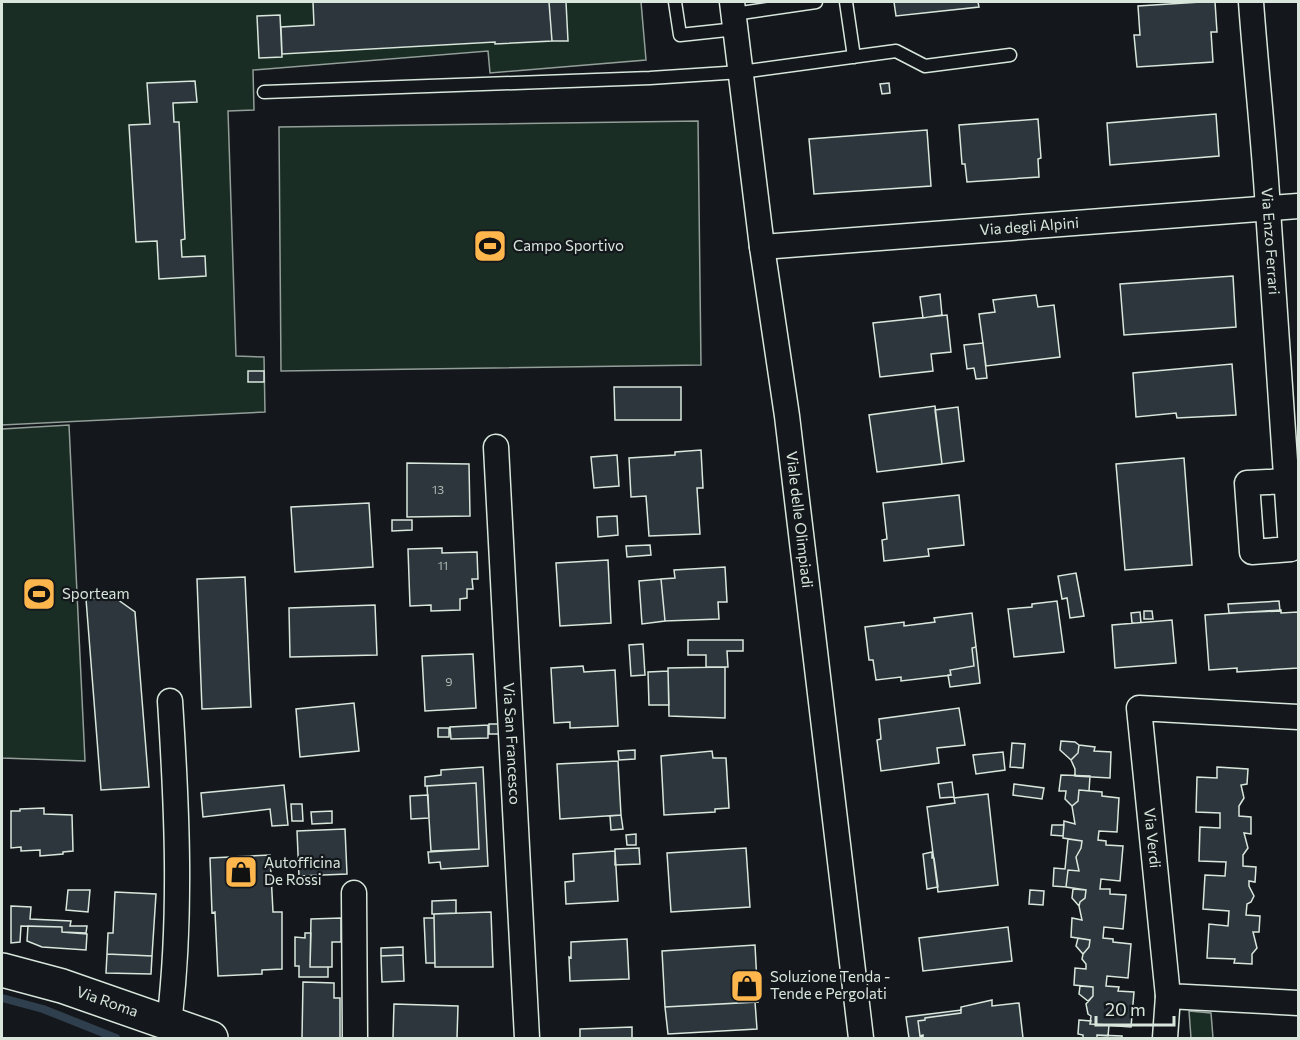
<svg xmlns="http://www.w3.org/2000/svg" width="1300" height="1040" viewBox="0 0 1300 1040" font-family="Commissioner,sans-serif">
<rect width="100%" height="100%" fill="#14181c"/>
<path fill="#1a2d24" stroke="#939e99" stroke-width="1.5" d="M2 2H641L646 60 490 73 488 51 253 70 254 110 228 111 236 356 264 357 265 412 2 425Z
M698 121 701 365 281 371 279 127Z
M69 425 85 761 2 758V429Z
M1189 1011 1211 1013 1213 1038H1191Z"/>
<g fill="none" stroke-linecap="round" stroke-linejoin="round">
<path stroke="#2f3f4d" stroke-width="8" d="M2 998 43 1009 116 1038"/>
</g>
<path fill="#2c363c" stroke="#d8e6dc" stroke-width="1.5" d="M313 2H549L552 41 495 44V42L282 54 281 27 314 25Z
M549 2H566L568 41H552Z
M894 2H978L979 7 896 16Z
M1201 2H1215L1217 32H1211L1213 62 1137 67 1134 35H1140L1138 6Z
M280 15 282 57 259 58 257 16Z
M195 81 197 102 173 103 174 122H179L185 239 181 240 182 257 205 256 206 276 159 279 157 241 136 242 129 125 150 124 147 83Z
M889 83 890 93 882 94 880 84Z
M1216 114 1219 156 1110 165 1107 123Z
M1038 119 1041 158 1038 159 1039 177 967 182 965 164H962L959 125Z
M927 130 931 186 814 194 809 139Z
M1233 276 1236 327 1124 335 1120 284Z
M940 294 942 315 923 318 920 297Z
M1036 295 1038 307 1054 305 1060 357 986 366 979 314 995 312 993 300Z
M947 315 951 352 931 354 933 371 880 377 873 323Z
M983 343 987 378 976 379 974 368 967 369 964 345Z
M1232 364 1236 415 1177 418 1176 413 1136 417 1133 373Z
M248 371H264V382H248Z
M614 387H681V420H615Z
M935 406 942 464 877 472 869 415Z
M958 407 964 461 942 464 935 410Z
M701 450 703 488H697L700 534 649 536 646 496 631 497 629 458 675 455V452Z
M617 455 619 486 594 488 591 457Z
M1184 458 1192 565 1125 570 1116 464Z
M407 463 469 464 470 516 407 517Z
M959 495 964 545 928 549 929 556 884 561 882 540 887 539 883 503Z
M369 503 373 567 295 572 291 507Z
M617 516 618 535 598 537 597 517Z
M392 520H412V530L392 531Z
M650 545 651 555 627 557 626 546Z
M442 548V553L477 552 478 579H472L473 589H467V598L460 599V610L431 611V605L410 606 408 549Z
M608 560 611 623 560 626 556 563Z
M725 567 727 602H718L719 619 665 621 661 579 675 578 674 570Z
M1076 573 1084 616 1070 618 1067 598 1062 599 1058 576Z
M245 577 251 707 202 709 197 579Z
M661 579 665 621 642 624 639 581Z
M114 597 135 612 149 787 101 790 86 599Z
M1057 601 1064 652 1014 657 1008 609 1032 607V604Z
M1279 601 1280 611 1229 613 1228 604Z
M375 605 377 655 290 657 289 608Z
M1281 610V613L1298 612V668L1237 672V668L1209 670 1205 615Z
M1144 611H1152L1153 619H1144Z
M1140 612 1141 623H1132L1131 613Z
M972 613 976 647 972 648 974 666 950 670 951 675 901 681V677L876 680 873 660H869L865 627 904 622V626L935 622 934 618Z
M1172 620 1176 663 1115 668 1112 625Z
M688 640H743V651H727L728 667H706V655H688Z
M643 644 645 675 631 676 629 645Z
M976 647 980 683 950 687 948 675H951L950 670 974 666 972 648Z
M473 654 476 708 425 711 422 656Z
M583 666 584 672 615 670 618 726 570 728V722L554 723 551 668Z
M725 667V718L669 716 668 668Z
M668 671 669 705H649L648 672Z
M354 703 359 751 300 757 296 709Z
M959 708 965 745 937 748 939 763 881 771 877 740 881 739 879 719Z
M489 724H499V734H489Z
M488 725V738L451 739 450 727Z
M438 728H449V737H438Z
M1061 741 1075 742 1079 745 1078 753 1071 760 1060 750Z
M1012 743 1025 744 1023 768 1010 767Z
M1079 745 1095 747 1094 751 1111 752 1110 778 1075 776V769L1071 760 1078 753Z
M635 750V759L619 760 618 751Z
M712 751 713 758H726L729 808 715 809V812L664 815 661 756Z
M1003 752 1005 770 976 774 973 755Z
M618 761 621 815 560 819 557 764Z
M483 767 488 866 441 869 440 862 429 863 428 852 479 849 476 783 425 786V777L441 775V770Z
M1217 767 1248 769 1247 784 1241 785 1244 798 1239 806V816L1251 817V834L1244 833 1248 848 1243 855V866L1256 867 1255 882 1249 881V886L1254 896 1251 902 1247 904 1246 915 1260 916 1259 932H1253L1257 948 1252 954V964L1234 963 1235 959 1207 958 1209 924 1228 926 1229 911 1203 909 1205 875 1225 876 1226 862 1199 861 1200 827 1220 828V813L1196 812 1197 777 1217 778Z
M1061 775 1090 776 1089 791 1079 790 1078 801 1072 806 1065 799 1066 791H1059Z
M952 782 954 797 940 798 938 784Z
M476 783 479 849 431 851 427 786Z
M1014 784 1044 788 1042 799 1013 795Z
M284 785 288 825 272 826 270 809 203 817 201 793Z
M1079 790 1102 792V796L1119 798 1117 832 1099 831 1098 840 1106 841V845L1123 846 1120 881 1101 879 1100 889H1110V894L1126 895 1123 929 1104 927 1103 938 1113 939V942L1131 944 1128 978 1107 976 1106 986 1119 987 1118 991 1134 992 1131 1027 1090 1024 1091 1016 1088 1014 1086 1004 1093 996V987L1074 985 1075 968 1086 969V964L1082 959 1083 954 1089 947 1090 940 1071 937 1072 918 1082 920 1079 906 1080 902 1085 898 1086 890 1066 887 1068 870 1079 871 1076 857 1081 848 1082 841 1063 838 1064 821 1075 824 1072 806 1078 801Z
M988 794 998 885 938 892 927 807 955 803 954 798Z
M428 795 429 818 411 819 410 796Z
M291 804H302L303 821H292Z
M44 808V814L72 815 73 851 63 852V854L40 856V850L21 851V847L11 848V811H20V809Z
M332 811V823L312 824 311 812Z
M621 815 623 829 611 830 610 816Z
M1052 825H1064L1063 836 1051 835Z
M345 829 347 874 299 876 297 831Z
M636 834V845H627L626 835Z
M1068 839 1082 841 1081 848 1076 857 1079 871 1068 870 1066 887 1053 886 1054 868 1065 869Z
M639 848 640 864 615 865V849Z
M746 848 750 907 671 912 667 853Z
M615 851 618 901 566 904 565 882 574 881 573 854Z
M932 852V858H934L938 887 927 889 923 854Z
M270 855 273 912H282V969L262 970V974L218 976 215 912 212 913 210 858Z
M1073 889 1086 890 1085 898 1080 902 1079 906 1072 898Z
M68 890H90L88 912 66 910Z
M1030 890 1044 891 1043 905 1029 904Z
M115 892 156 894 152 956 107 954 108 933H113Z
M456 900V913L432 914V901Z
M11 906 31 907 30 919 71 921 70 926H87L86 933 62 932V927L21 926 20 942 11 943Z
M491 912 493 967H435L434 914Z
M341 918V942H332V967H310L311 919Z
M424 918H434L435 963H426Z
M28 926 62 927V932L87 934 86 950 42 947 27 941Z
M1008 927 1012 961 923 971 919 938Z
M305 933H311L310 967H328V977H299V966H295V937L305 938Z
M1078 938 1090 940 1089 947 1083 954 1076 946Z
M627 939 629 979 570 981 569 957 571 958V942Z
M755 945 758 1002 665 1007 662 951Z
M403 947V955L381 956V948Z
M107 954 152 956 151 974 106 973Z
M403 955 404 981 382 982 381 956Z
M303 982 334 983V998H340V1038H302Z
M1080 986 1093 987V996L1088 1001 1079 994Z
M992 1000V1006L1019 1003 1023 1038H923V1035L920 1036 918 1021 925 1020V1018L961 1013V1007Z
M755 1002 757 1029 668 1034 665 1007Z
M394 1004 458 1006 457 1038H393Z
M961 1010V1013L925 1018V1020L918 1021 920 1036 923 1035V1038H909L906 1017Z
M1079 1020 1091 1021 1090 1024 1109 1025 1108 1036 1097 1035V1038H1083V1035L1078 1034Z
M632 1027V1038H580V1029Z
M1097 1035 1122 1036V1038H1097Z"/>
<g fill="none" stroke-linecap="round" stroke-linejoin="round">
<g stroke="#d8e6dc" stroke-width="15">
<path id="service" d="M675 2 680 35 736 29
M846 2 854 57
M734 14 816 2
M264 92 650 78 741 72 896 51 925 66 1010 55"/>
</g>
<g stroke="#d8e6dc" stroke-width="27">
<g id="minor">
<path id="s1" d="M732 2 762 247 787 416 861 1038"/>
<path id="s2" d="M1251 2C1256 71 1264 140 1268 210 1276 323 1284 436 1291 549L1252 552 1247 483 1287 481"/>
<path id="s3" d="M762 247 1298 206"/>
<path id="s4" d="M496 447 527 1038"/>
<path id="s5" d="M1298 717 1139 708 1168 996 1298 1003"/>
<path d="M354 893 355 1038"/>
<path d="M169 1024C182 917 177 808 170 701"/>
<path d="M1165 1038 1168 996"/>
</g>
</g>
<g stroke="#d8e6dc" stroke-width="36">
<g id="secondary">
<path id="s6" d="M2 970 62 986 211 1038"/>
</g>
</g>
<use href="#service" stroke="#14181c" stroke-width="12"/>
<use href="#minor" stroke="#14181c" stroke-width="24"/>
<use href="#secondary" stroke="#14181c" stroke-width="33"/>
</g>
<defs>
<g id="stadium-square" transform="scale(1.725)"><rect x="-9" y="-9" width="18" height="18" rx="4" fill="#ffb74d" stroke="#14181c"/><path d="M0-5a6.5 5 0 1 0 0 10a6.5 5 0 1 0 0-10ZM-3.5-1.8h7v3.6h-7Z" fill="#111"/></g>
<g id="shop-square" transform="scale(1.725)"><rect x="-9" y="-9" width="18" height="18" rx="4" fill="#ffb74d" stroke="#14181c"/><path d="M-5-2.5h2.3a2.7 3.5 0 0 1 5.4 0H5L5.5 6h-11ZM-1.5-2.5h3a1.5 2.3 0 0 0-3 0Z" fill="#111"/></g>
</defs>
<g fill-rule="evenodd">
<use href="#stadium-square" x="490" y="246"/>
<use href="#stadium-square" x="39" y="594"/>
<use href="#shop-square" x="241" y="872"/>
<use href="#shop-square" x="747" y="986"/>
</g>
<g text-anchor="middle" stroke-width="4.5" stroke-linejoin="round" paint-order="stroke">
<g font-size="12" fill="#adbab4">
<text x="438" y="494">13</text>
<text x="443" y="570">11</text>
<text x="449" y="686">9</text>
</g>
<g font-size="15" fill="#d8e6dc" stroke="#14181c">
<text dy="5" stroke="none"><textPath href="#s3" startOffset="268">Via degli Alpini</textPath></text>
<text dy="5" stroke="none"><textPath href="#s2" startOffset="240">Via Enzo Ferrari</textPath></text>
<text dy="5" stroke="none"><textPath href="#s1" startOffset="522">Viale delle Olimpiadi</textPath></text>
<text dy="5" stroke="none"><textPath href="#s4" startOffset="297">Via San Francesco</textPath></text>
<text dy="5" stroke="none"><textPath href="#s5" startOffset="290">Via Verdi</textPath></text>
<text dy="5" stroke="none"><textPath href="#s6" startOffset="110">Via Roma</textPath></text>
</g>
<g font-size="15" fill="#d8e6dc" stroke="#14181c" text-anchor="start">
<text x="513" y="251">Campo Sportivo</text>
<text x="62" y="599">Sporteam</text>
<text x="264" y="868">Autofficina<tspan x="264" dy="17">De Rossi</tspan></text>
<text x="770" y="982">Soluzione Tenda -<tspan x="770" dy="17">Tende e Pergolati</tspan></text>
</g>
</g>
<rect width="1300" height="1040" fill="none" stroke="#d8e6dc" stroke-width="6"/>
<path d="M1096 1016v9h78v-9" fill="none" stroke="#d8e6dc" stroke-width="3"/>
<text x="1105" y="1016" font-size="18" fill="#d8e6dc" stroke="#14181c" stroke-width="4.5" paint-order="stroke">20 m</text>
</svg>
